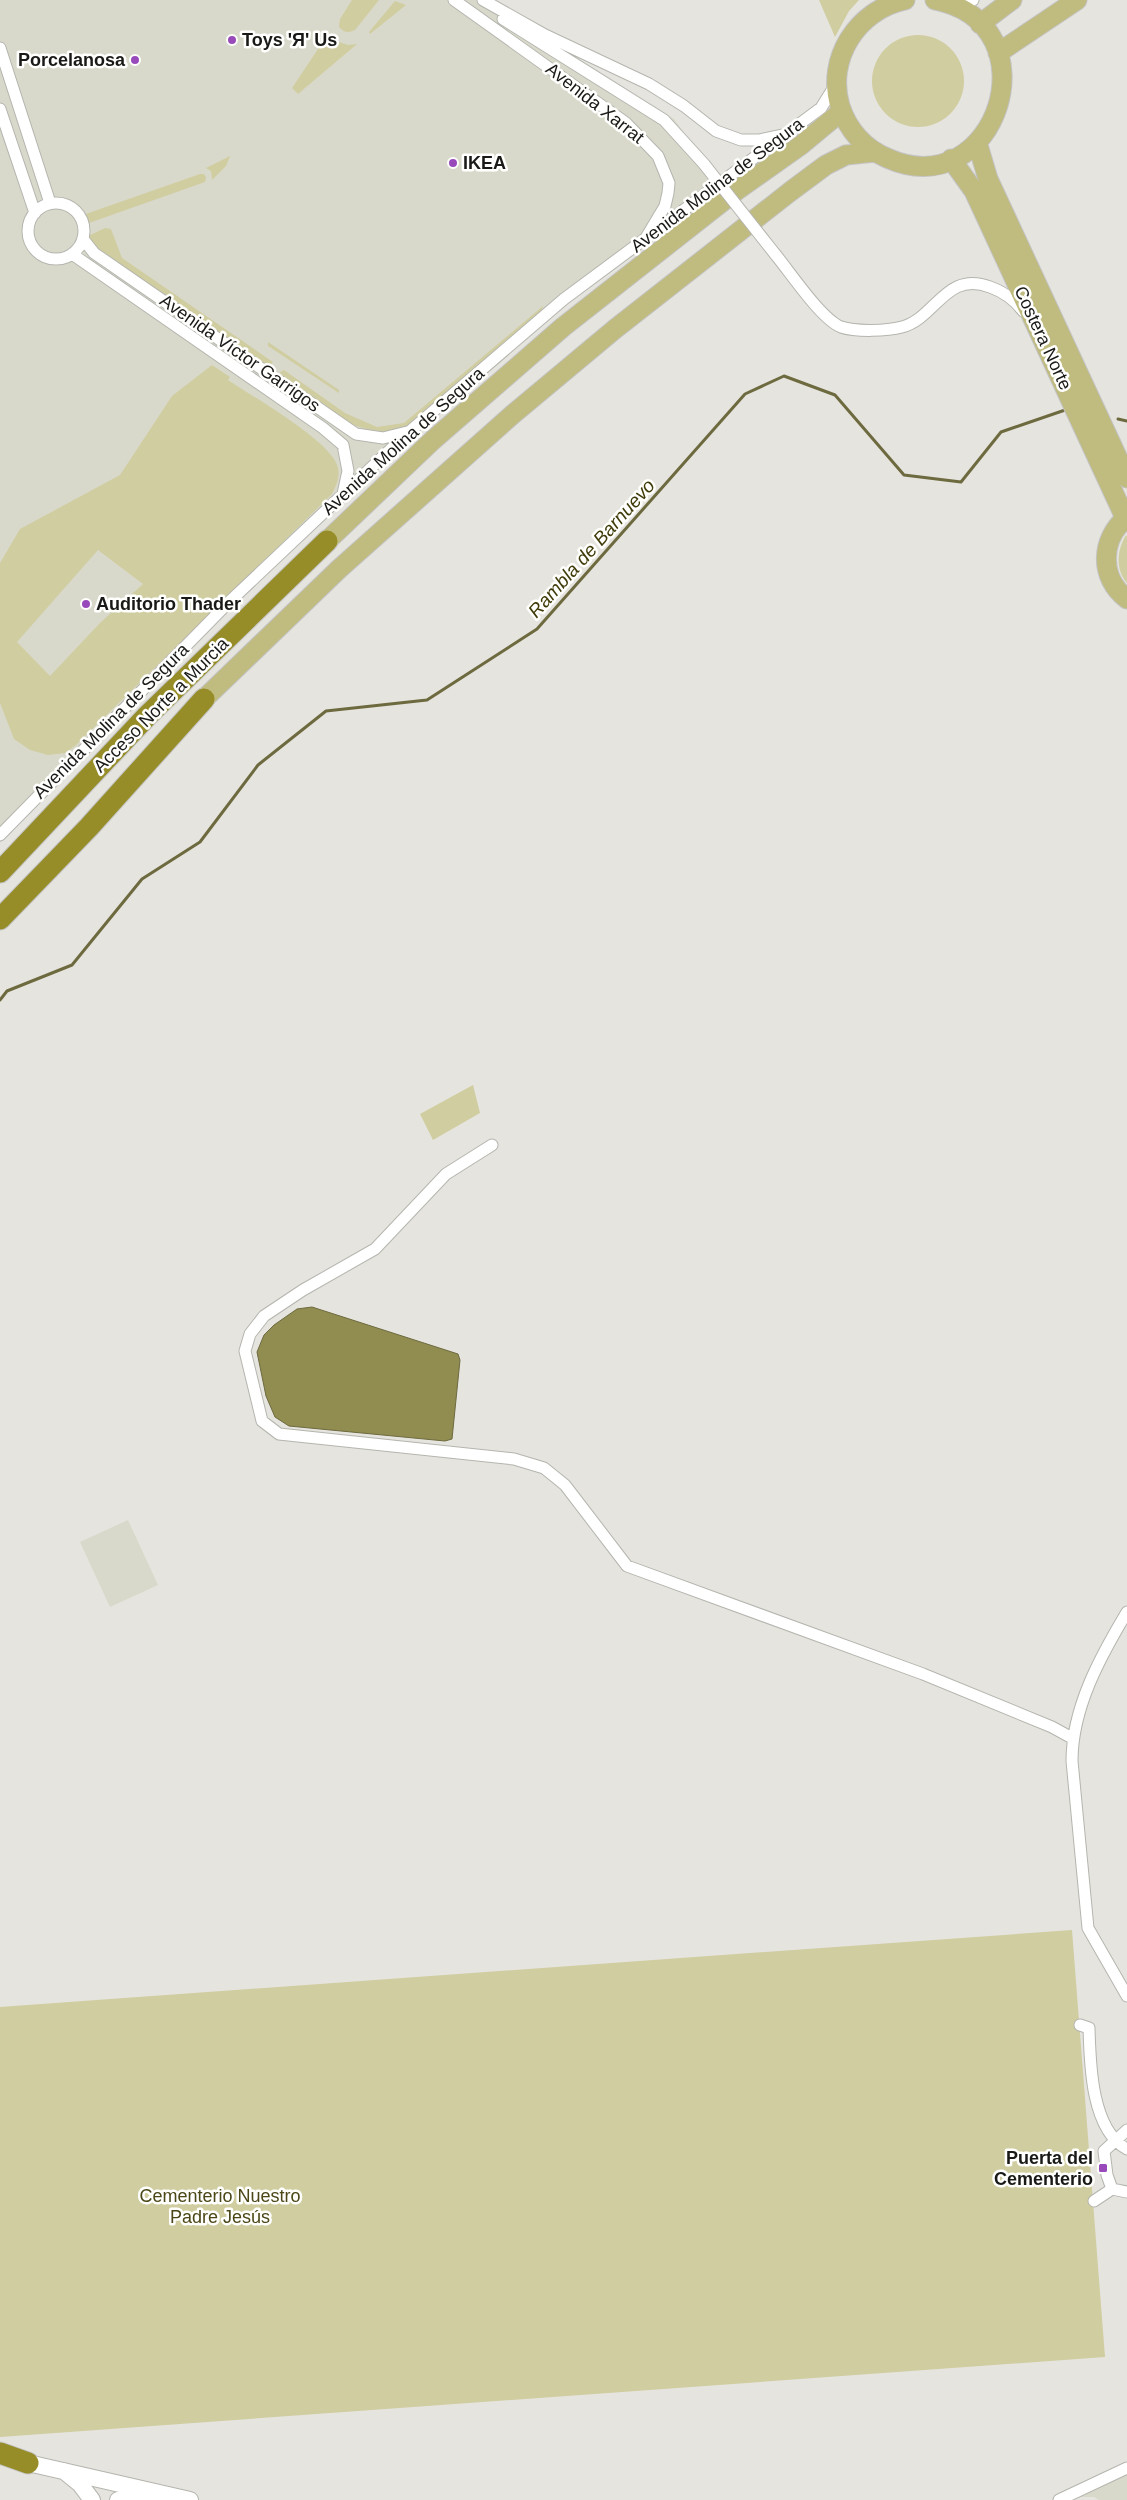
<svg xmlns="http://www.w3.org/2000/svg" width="1127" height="2500" viewBox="0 0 1127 2500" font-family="Arial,sans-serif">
<rect width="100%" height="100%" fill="#e5e4de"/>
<path fill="#d9d9cb" d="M0 0H485L674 119 720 183 647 236 378 464 153 683 0 843Z
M128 1520 158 1585 110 1607 80 1542Z
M1127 2473V2500H1099L1094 2497H1077Z"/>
<path fill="#d0cda0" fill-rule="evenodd" d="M352 0H379L355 30C348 33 344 33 339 27L340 19Z
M819 0H859L849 11 835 37Z
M395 1 406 5 370 34 369 32Z
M872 81a46 46 0 1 1 92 0a46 46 0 1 1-92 0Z
M329 39 348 45 357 44 298 94 292 88 320 46Z
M230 156 226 166 212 180 211 171 206 168Z
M200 174H204L206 177 205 182 86 224 83 215Z
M105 228 111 229 122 258 273 362 268 368 93 247 86 237Z
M543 306 541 313 418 419C413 422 407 428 401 429 355 441 316 401 281 376L280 372 284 370 345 413 377 427 404 423Z
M268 342 339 390V393L268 346Z
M212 365 230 377 228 380C253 397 333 442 338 468 340 478 336 486 332 494L76 745 65 753 48 755 30 750 14 739 0 703V563L20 529 120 475 172 396ZM98 550 143 584 100 623 50 676 17 642Z
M1126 535 1127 537V583C1115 569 1117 550 1126 535Z
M473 1085 480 1113 433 1140 420 1114Z
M1072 1930 1105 2357 0 2437V2007Z"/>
<path fill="#918c50" stroke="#6d6a3f" d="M312 1307 458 1354 460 1360 452 1439 445 1441 289 1426 275 1417 266 1396 257 1352 264 1335 274 1325 297 1309Z"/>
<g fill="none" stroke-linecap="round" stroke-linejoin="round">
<path stroke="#6d6a3f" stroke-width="3" d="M1118 419 1127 421
M0 1000 7 991 72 965 142 879 200 842 258 765 326 711 427 700 537 629 745 394 784 376 835 395 904 475 961 482 1001 432 1068 409"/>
<g stroke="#b5b5af" stroke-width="13">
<path id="street" d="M454 0 626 123 658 156 669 183 668 193 665 206 647 236
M483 0 545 35 649 84 684 106 716 131 741 140H759L782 135
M959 8 973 0
M503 19 664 120 704 164
M0 48 50 203
M0 109 35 213
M28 231a28 28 0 1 1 56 0a28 28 0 1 1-56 0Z
M83 239 94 253 356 434 383 438 407 432
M72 254 323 428 343 445 348 471 343 494
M775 254C790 272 821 319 841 327 856 332 887 331 902 327 936 318 946 270 990 287 1004 292 1014 299 1023 311
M0 835 229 602 409 432 564 299 821 108 836 84
M492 1145 446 1174 375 1249 303 1290 264 1316 250 1334 245 1351 262 1421 279 1434 514 1459 544 1468 565 1485 627 1566 923 1674 1052 1727 1072 1738
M1127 1612C1100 1657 1072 1708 1072 1761L1088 1928 1127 1996
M1080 2025 1089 2028C1090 2063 1091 2130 1127 2149
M1112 2189 1107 2175 1104 2151 1127 2130
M1094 2201 1112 2189 1127 2192
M1059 2500 1127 2468"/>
</g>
<g stroke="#b5b5af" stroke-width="18">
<path id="secondary" d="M28 2463 190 2500
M64 2471 80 2484 92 2500
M118 2500 153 2496"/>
</g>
<g stroke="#c3c3c3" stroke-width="21">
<path id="primary" d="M905 0C857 10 826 59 840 106 848 130 864 148 887 158 997 207 1056 24 935 0
M980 24 1012 0
M998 53 1077 0
M977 142 988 179 1127 478
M951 159 974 191 1127 522
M1127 517C1100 539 1099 578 1127 599
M327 541 433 440 563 327 736 191 801 145 842 111
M204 699 339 569 512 415 615 329 791 191 826 165 846 155 875 152"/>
</g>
<g stroke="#c3c3c3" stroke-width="23">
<path id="highway" d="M0 872 147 716 327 541
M0 919 89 827 204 699
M0 2453 28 2463"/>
</g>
<use href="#street" stroke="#fff" stroke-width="11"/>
<use href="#secondary" stroke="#fff" stroke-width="16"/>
<use href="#primary" stroke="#c0bb7e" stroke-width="19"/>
<use href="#highway" stroke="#968d28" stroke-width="21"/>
<g stroke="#b5b5af" stroke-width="13" stroke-linecap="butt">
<path id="street-bridge" d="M704 164 775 254"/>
</g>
<use href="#street-bridge" stroke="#fff" stroke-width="11"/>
</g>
<g fill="#994aba" stroke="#fffffe" stroke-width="2">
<circle cx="232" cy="40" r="5"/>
<circle cx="135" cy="60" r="5"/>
<circle cx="453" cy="163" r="5"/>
<circle cx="86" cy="604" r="5"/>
<rect x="1098" y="2163" width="10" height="10" rx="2.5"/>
</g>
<g text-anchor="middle" stroke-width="5" stroke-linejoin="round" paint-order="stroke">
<g font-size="18" font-weight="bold" fill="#191917" stroke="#fffffe" text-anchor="start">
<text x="242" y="46">Toys 'Я' Us</text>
<text x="125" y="66" text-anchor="end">Porcelanosa</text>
<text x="463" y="169">IKEA</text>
<text x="96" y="610">Auditorio Thader</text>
<text x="1093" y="2164" text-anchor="end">Puerta del<tspan x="1093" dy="21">Cementerio</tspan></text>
</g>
<g font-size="18" fill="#191917" stroke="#fffffe">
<text transform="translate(595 103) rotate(38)" y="6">Avenida Xarrat</text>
<text transform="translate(717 185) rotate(-37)" y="6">Avenida Molina de Segura</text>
<text transform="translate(1043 338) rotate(65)" y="6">Costera Norte</text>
<text transform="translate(240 353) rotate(35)" y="6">Avenida Víctor Garrigos</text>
<text transform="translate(403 441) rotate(-42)" y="6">Avenida Molina de Segura</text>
<text transform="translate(161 705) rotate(-45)" y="6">Acceso Norte a Murcia</text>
<text transform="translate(111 721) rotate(-45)" y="6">Avenida Molina de Segura</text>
</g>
<g font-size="18" fill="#4b4717" stroke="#fffffe">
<text x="220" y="2202">Cementerio Nuestro<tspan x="220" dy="21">Padre Jesús</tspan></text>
</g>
<g font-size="19" font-style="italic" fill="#403c09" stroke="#fffffe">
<text transform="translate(591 548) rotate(-48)" y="7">Rambla de Barnuevo</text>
</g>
</g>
</svg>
